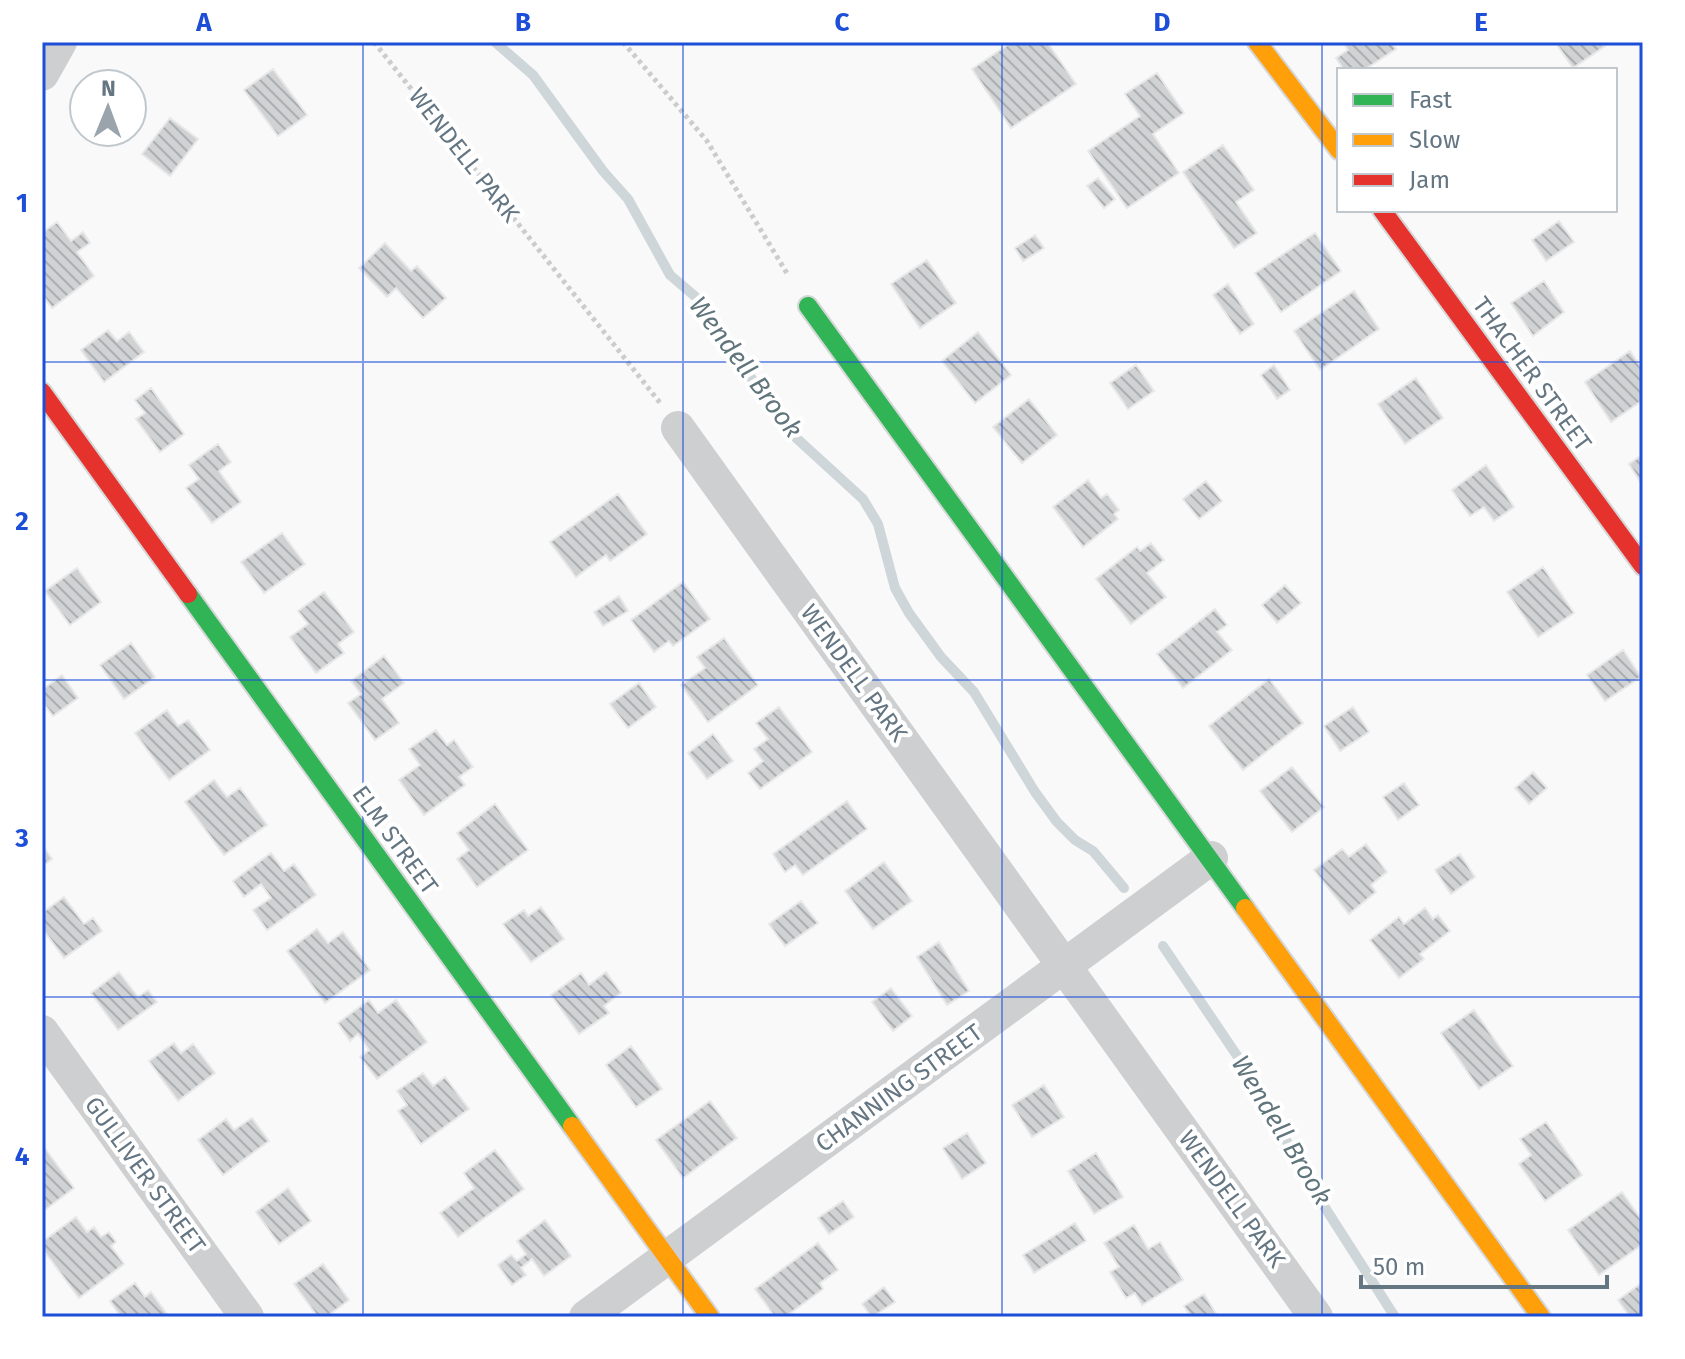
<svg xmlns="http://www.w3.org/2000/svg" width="1685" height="1359" viewBox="0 0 1685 1359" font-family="'Fira Sans',sans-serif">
<defs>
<pattern id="building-back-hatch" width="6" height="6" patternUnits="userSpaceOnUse" patternTransform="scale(2)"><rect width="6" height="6" fill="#d0d2d3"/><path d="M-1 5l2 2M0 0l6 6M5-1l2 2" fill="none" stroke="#acafb1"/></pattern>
</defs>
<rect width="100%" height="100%" fill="#f9f9f9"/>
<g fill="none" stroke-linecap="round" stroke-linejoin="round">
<path stroke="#ced6d9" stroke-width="10" d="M495 42 533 75 603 171 628 199 670 275 704 304 736 357 793 435 863 499 878 524 895 588 909 613 941 657 974 692 1035 792 1057 822 1075 840 1093 851 1124 888
M1163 946 1238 1057 1324 1206 1395 1317"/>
</g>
<path fill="url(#building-back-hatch)" stroke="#e8e8e8" stroke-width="2" d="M1012 42H1047L1076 84 1011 128 972 69Z
M1343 42H1391L1396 49 1364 70H1344L1336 58 1348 50Z
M1555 42H1601L1605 46 1573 68Z
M273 69 307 115 278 136 244 90Z
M1157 73 1184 113 1153 134 1179 173 1127 208 1088 151 1140 116 1125 94Z
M170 118 198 139 170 176 142 154Z
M1223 145 1254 190 1236 202 1257 233 1234 248 1183 172Z
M1098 178 1115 199 1104 208 1087 186Z
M1559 221 1574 242 1546 261 1532 240Z
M57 222 71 241 83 232 90 243 77 252 94 276 52 308 42 294V233Z
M1315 233 1341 271 1281 312 1255 273Z
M1035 235 1044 248 1023 261 1015 248Z
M385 243 411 271 417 266 446 298 423 318 396 288 387 297 359 268Z
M927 260 956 303 920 328 891 284Z
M1544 281 1564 312 1533 336 1511 303Z
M1228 284 1254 324 1240 334 1213 295Z
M1354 291 1379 329 1320 370 1294 331Z
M108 330 117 341 129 332 144 352 104 382 81 350Z
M978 332 1011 375 975 403 942 361Z
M1630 351 1643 370V400L1611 422 1585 382Z
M1136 365 1154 391 1128 409 1110 383Z
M1274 365 1290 390 1277 399 1261 375Z
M1416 378 1443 418 1405 444 1378 404Z
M151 388 184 434 160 452 136 419 145 413 135 400Z
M1029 399 1057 435 1022 463 993 427Z
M218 444 231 462 219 471 241 502 212 523 186 488 199 479 189 465Z
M1643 454V486L1629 464Z
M1486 465 1514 507 1494 521 1484 507 1470 516 1452 490Z
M1088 480 1101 498 1107 494 1119 510 1114 514 1118 519 1083 547 1053 507Z
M1206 481 1222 501 1199 519 1183 499Z
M618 494 647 534 610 561 606 555 576 577 550 542Z
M282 533 305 564 264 593 241 562Z
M1151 543 1164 560 1147 573 1166 597 1131 624 1096 579 1137 547 1140 551Z
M1543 567 1574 613 1538 637 1507 592Z
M77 568 101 602 70 625 45 591Z
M683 582 710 619 673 646 669 641 654 652 631 620Z
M1285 585 1301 603 1277 623 1262 605Z
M324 592 354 632 338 644 344 653 316 673 290 637 308 624 298 611Z
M619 596 628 611 603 626 594 612Z
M1215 609 1227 625 1217 632 1232 650 1183 688 1157 654Z
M724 638 758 685 708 722 681 685 705 668 697 657Z
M131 643 155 677 124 699 100 665Z
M1623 650 1641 677 1605 701 1587 675Z
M384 656 404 683 382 699 399 723 375 740 348 703 361 694 351 681Z
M62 675 78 698 53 716 42 701V690Z
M1269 679 1303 723 1243 770 1209 726Z
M639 683 656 707 628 728 610 704Z
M779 707 812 752 760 789 748 773 763 761 754 749 768 739 756 723Z
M1353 707 1369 732 1340 751 1324 726Z
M167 710 178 726 188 720 210 750 169 780 135 733Z
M436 730 447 745 454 740 473 767 459 777 465 785 424 815 399 780 420 765 409 749Z
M713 734 733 761 707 779 688 753Z
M1292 767 1324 807 1292 832 1260 791Z
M1533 772 1547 788 1529 804 1515 788Z
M214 780 227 797 240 788 267 825 224 855 185 802Z
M1404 783 1419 805 1398 820 1383 797Z
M847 801 867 829 803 875 795 865 785 872 773 854Z
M495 804 528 850 477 887 457 859 469 850 457 833Z
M1366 844 1387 872 1371 885 1376 892 1349 914 1314 870 1342 849 1349 857Z
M43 846 52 859 42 866V847Z
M271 853 284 871 294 864 316 895 267 930 253 910 271 898 261 884 244 897 233 881Z
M1460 854 1475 877 1451 894 1435 870Z
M884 862 912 901 873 929 845 891Z
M64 897 84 924 93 918 102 931 64 958 42 928V913Z
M801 901 818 923 785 946 769 924Z
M541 907 564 939 531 962 503 924 524 910 528 916Z
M1425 908 1433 919 1438 915 1450 931 1420 954 1424 959 1399 978 1370 940 1399 917 1404 924Z
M317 929 328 943 343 932 370 970 325 1003 287 951Z
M939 942 969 991 947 1005 917 957Z
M119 972 138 997 148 990 157 1002 118 1030 91 993Z
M606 972 621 993 604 1006 609 1013 579 1034 551 995 581 973 589 985Z
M891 988 912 1016 893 1031 872 1002Z
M369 1000 378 1013 396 1000 427 1042 377 1079 360 1057 369 1050 358 1034 350 1041 338 1023Z
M1474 1010 1513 1066 1479 1089 1441 1033Z
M174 1043 181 1053 193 1044 215 1073 178 1101 149 1061Z
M631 1046 662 1089 636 1107 606 1065Z
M423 1073 433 1086 445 1077 469 1109 421 1144 398 1111 407 1105 397 1091Z
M1044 1085 1064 1117 1032 1137 1012 1105Z
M710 1101 737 1138 683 1178 656 1140Z
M252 1118 269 1141 223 1175 198 1140 226 1119 234 1130Z
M1546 1122 1582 1175 1545 1201 1519 1164 1531 1155 1520 1139Z
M967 1133 986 1163 962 1179 943 1148Z
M44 1147 74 1188 42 1212V1148Z
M495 1150 524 1189 458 1237 440 1213 474 1188 464 1173Z
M1096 1153 1123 1197 1094 1214 1068 1171Z
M288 1188 311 1221 279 1244 256 1212Z
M1622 1192 1643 1222V1244L1599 1275 1568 1230Z
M843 1201 854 1217 829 1234 818 1218Z
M76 1217 87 1232 94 1227 101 1237 109 1232 116 1242 111 1246 124 1264 79 1298 42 1248V1242Z
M545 1220 571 1256 544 1276 532 1259 521 1268 526 1275 512 1285 498 1265 511 1255 517 1261 526 1254 517 1241Z
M1075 1223 1086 1241 1034 1273 1023 1255Z
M1134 1225 1148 1249 1160 1242 1183 1280 1142 1305 1135 1293 1126 1298 1110 1272 1119 1267 1104 1243Z
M818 1243 838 1270 820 1283 823 1289 785 1317H775L755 1289Z
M323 1264 349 1300 326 1317H318L294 1284Z
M1643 1282V1317H1630L1618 1300Z
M135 1283 145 1297 151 1292 169 1317H121L110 1301Z
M884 1287 895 1302 872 1317 862 1304Z
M1204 1294 1218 1317H1191L1184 1306Z"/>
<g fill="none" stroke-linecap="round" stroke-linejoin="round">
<g stroke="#d5d6d7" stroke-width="22">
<path id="fast" d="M808 306 1245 908
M188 594 572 1126"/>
</g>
<g stroke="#d5d6d7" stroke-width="22">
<path id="slow" d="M1257 42 1339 150
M1245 908 1541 1317
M572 1126 710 1317"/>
</g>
<g stroke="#d5d6d7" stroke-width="22">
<path id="jam" d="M1382 210 1643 566
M42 392 188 594"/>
</g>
<path stroke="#cbcccd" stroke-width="5" stroke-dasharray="4 4" stroke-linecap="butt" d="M374 42 661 404
M623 42 707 141 788 275"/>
<path stroke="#cecfd0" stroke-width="34" d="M42 74 60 42
M678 428 1316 1317
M42 1032 247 1317
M586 1317 1211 858"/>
<use href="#fast" stroke="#30b455" stroke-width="18"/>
<use href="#slow" stroke="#ff9f0a" stroke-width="18"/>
<use href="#jam" stroke="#e5322d" stroke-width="18"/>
</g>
<path fill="none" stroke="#1d4ed8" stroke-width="2" stroke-opacity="0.55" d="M363 42V1317M683 42V1317M1002 42V1317M1322 42V1317M42 362H1643M42 680H1643M42 997H1643"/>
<g text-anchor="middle" stroke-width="8" stroke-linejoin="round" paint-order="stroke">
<g font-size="24" fill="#657683" stroke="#fff">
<text transform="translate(464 155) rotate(52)" y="8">WENDELL PARK</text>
<text transform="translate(1532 374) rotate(54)" y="8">THACHER STREET</text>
<text transform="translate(854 673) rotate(54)" y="8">WENDELL PARK</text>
<text transform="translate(395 840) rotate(54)" y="8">ELM STREET</text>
<text transform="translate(899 1088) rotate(-36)" y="8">CHANNING STREET</text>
<text transform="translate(145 1175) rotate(54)" y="8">GULLIVER STREET</text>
<text transform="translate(1232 1199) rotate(54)" y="8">WENDELL PARK</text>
</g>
<g font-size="26" font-style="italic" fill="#60757c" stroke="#fff">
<text transform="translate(746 367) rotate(53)" y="9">Wendell Brook</text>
<text transform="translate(1282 1130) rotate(59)" y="9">Wendell Brook</text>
</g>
</g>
<rect width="1685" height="1359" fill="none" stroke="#ffffff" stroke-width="88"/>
<rect x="1337" y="68" width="280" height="144" fill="#ffffff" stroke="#c1c8cd" stroke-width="2"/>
<rect x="1353" y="94" width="40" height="12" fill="#30b455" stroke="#c1c8cd" stroke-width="2"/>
<text x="1409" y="108" font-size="24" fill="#657683">Fast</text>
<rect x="1353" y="134" width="40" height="12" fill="#ff9f0a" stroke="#c1c8cd" stroke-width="2"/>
<text x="1409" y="148" font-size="24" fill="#657683">Slow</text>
<rect x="1353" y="174" width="40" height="12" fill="#e5322d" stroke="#c1c8cd" stroke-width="2"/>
<text x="1409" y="188" font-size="24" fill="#657683">Jam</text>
<g transform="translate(108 108) rotate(1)"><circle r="38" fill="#ffffff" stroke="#c1c8cd" stroke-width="2"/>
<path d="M0-6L14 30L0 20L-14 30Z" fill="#99a4ac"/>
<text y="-12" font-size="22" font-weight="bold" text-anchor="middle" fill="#657683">N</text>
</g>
<path d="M1361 1275v12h246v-12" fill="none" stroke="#657683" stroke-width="4"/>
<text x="1373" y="1275" font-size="24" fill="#657683" stroke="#ffffff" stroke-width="6" paint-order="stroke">50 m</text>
<rect x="44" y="44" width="1597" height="1271" fill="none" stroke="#1d4ed8" stroke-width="3"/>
<g font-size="26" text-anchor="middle" font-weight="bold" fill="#1d4ed8">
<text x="204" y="31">A</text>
<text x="523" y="31">B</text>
<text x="842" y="31">C</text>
<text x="1162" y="31">D</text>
<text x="1481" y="31">E</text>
<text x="22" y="212">1</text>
<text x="22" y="530">2</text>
<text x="22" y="847">3</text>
<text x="22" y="1165">4</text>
</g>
</svg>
